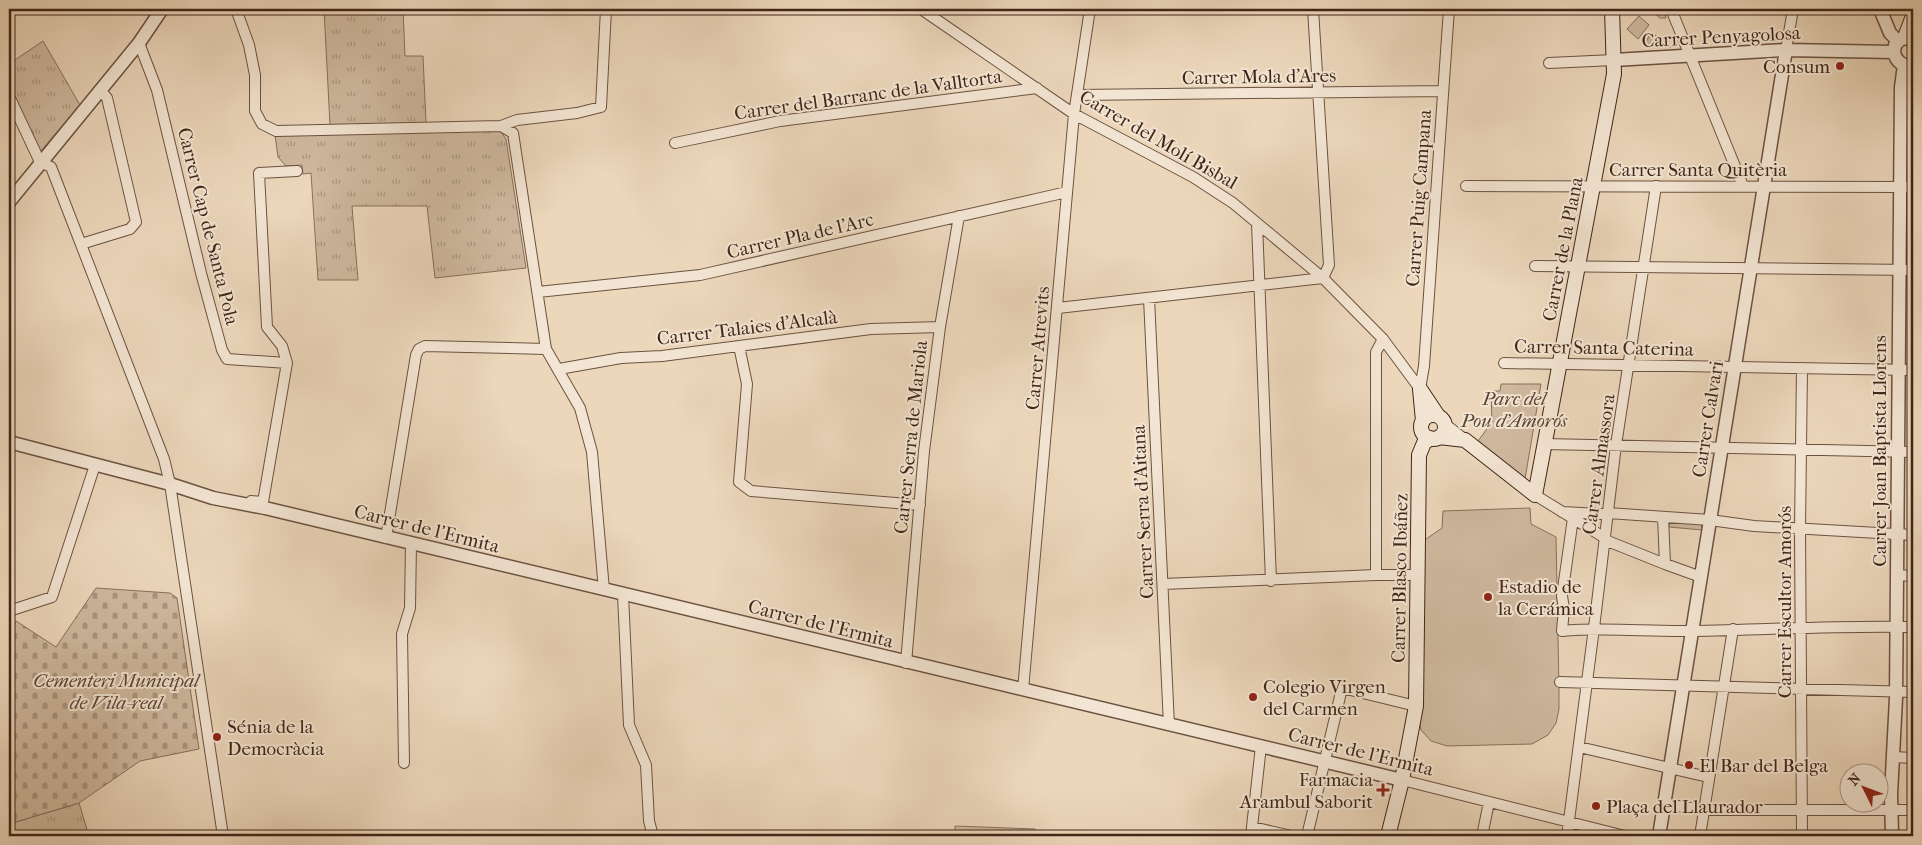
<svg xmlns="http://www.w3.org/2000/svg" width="1922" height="845" viewBox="0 0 1922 845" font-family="'IM FELL French Canon',serif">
<defs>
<pattern id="grass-tufts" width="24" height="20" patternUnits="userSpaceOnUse" patternTransform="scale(1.25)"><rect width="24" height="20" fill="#cfb99f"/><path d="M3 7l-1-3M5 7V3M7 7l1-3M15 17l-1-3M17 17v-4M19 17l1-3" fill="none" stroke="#aa9681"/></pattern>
<pattern id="cemetery-stones" width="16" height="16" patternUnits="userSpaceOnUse" patternTransform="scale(1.25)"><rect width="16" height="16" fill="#cfb99f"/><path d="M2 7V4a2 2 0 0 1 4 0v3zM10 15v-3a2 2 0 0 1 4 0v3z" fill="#aa9681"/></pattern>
</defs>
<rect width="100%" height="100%" fill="#ecd7bb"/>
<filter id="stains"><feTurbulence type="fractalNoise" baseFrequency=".004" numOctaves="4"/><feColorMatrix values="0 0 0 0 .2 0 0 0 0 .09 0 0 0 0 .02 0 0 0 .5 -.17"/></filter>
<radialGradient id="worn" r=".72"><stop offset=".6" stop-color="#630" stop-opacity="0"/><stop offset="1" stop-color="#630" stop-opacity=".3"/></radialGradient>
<path fill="url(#grass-tufts)" stroke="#88705c" d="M324 9H403L405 56H423L426 123 330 125Z
M1649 9H1664L1666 18H1660Z
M1651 32 1671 47 1644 46Z
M43 41 80 105 40 152H37L9 89V64Z
M495 131 501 132 506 139 526 268 435 278 427 206H352L358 280H318L311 173 303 174 302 165 286 166 278 157 275 135Z
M79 803 89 836H9V824Z"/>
<path fill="url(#cemetery-stones)" stroke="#88705c" d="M96 588 170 593 177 598 199 749 140 761 79 803 9 824V624L13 627 16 621 56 647Z"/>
<path fill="#cfb99f" stroke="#88705c" d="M1639 16 1649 25 1638 39 1627 29Z
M1501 384H1541L1525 479 1478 441 1492 422 1491 391H1500Z
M1530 508 1531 524 1556 537 1559 688V709L1556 723 1548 735 1532 744 1447 746 1431 741 1421 730 1418 716 1419 544 1442 528 1443 511Z
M1669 520 1701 524 1702 530 1669 527Z
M955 826 1035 829V836H955Z"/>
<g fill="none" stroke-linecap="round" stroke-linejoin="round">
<g stroke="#6c5241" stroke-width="12">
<path id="minor" d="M236 9 249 45 255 75V111L262 124 276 131 501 126 517 120 577 113 601 107 606 9
M921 9 1074 114 1193 177 1233 203 1323 278 1383 339 1420 389
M1671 9 1743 186
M139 43 157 90 201 273 222 350 227 359 287 363
M1786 50 1793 9
M1549 63 1614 60
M1077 95 1442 91
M9 96 40 162 51 167 164 459 170 484 223 836
M501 126 513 133 546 349 580 408 592 452 604 590
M675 143 780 121 1037 88
M1466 186 1913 187
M1257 223 1271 581
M81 244 130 229 136 222 107 98 100 90
M1535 266 1913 270
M538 292 700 275 1067 192
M1149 298 1169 725
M1058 308 1323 278 1329 265 1313 9
M739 346 747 384 739 482 751 491 920 505
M1504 363 1913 370
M559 369 621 358 662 356 871 329 940 327
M1420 389 1424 366 1449 9
M1445 424 1464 439
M1544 444 1913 452
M1535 495 1605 538
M251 501 263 502 287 363 282 346 267 327 259 173 297 171
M1562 512 1601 514 1608 513 1710 520 1754 526 1913 535
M1663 517 1665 564
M1573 518 1562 596 1564 609 1562 631C1606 627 1648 632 1692 631 1766 630 1839 625 1913 627
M386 538 416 355 419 349 425 346 546 349
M1605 540 1665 564 1701 577
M1376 575V352L1383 339
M1897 575 1913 576
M1163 584 1376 575H1417
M623 595 629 725 646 765 649 821 653 836
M9 611 52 597 95 465
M906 663 924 451 940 327 959 216
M1560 682 1913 692
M1023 690 1074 114 1090 9
M1579 747 1708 777
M1893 757 1913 758
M404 763 402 634 410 608 411 543
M1402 780 1625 836
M1664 804 1704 810H1913
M1252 827 1292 836
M1251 836 1261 746
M1307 836 1342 688 1416 706
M1482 836 1489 802
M1567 836 1594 628 1616 445 1656 186
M1700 836 1733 629
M1802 836 1800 529 1802 368"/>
</g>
<g stroke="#6c5241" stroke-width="15">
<path id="tertiary" d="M1880 9 1890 33 1898 41
M1913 38 1901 39 1895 45 1894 52C1896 62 1903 67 1913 65
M1614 60 1786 50 1894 52
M9 202 139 43 162 9
M9 442 170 484 213 498 265 508 1402 780
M1659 836 1786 50
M1892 836 1891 794 1896 698 1901 87 1904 65"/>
</g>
<g stroke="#412618" stroke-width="16">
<path id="secondary" d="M1905 37 1913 16
M1421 427a12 12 0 1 1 24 0a12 12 0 1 1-24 0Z
M1423 421 1420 389 1438 416
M1439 437 1465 440 1535 495 1614 74 1612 9
M1388 836 1402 780 1416 706 1419 455 1424 443 1430 438"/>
</g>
<use href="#minor" stroke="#f3e5d3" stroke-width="10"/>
<use href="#tertiary" stroke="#f3e5d3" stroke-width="12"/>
<use href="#secondary" stroke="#f3e5d3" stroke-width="14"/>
</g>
<g fill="#8f2418" stroke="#f3e5d3" stroke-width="2">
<circle cx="1840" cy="66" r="5"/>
<circle cx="1488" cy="597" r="5"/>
<circle cx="1253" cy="697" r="5"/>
<circle cx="217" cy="737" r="5"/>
<circle cx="1689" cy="765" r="5"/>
<path d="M1380.5 782.5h5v5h5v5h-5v5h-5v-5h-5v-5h5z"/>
<circle cx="1596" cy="806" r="5"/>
</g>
<g text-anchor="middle" stroke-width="4" stroke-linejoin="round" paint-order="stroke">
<g font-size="19" fill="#412618" stroke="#f3e5d3">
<text transform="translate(1721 36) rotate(-3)" y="7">Carrer Penyagolosa</text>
<text transform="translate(1259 76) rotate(-1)" y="7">Carrer Mola d'Ares</text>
<text transform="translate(868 94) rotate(-8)" y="7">Carrer del Barranc de la Valltorta</text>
<text transform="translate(1159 139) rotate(30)" y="7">Carrer del Molí Bisbal</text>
<text x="1698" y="176">Carrer Santa Quitèria</text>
<text transform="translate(1418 198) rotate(-86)" y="7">Carrer Puig Campana</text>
<text transform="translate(209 226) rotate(76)" y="7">Carrer Cap de Santa Pola</text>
<text transform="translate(800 235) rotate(-13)" y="7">Carrer Pla de l'Arc</text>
<text transform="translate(1562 249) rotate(-79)" y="7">Carrer de la Plana</text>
<text transform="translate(747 327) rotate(-7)" y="7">Carrer Talaies d'Alcalà</text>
<text transform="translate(1604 347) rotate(1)" y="7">Carrer Santa Caterina</text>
<text transform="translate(1037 348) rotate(-85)" y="7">Carrer Atrevits</text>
<text transform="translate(1707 419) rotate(-81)" y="7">Carrer Calvari</text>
<text transform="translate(910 437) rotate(-84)" y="7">Carrer Serra de Mariola</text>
<text transform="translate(1879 451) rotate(-90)" y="7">Carrer Joan Baptista Llorens</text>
<text transform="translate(1598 464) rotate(-82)" y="7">Carrer Almassora</text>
<text transform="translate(1142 512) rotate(-93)" y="7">Carrer Serra d'Aitana</text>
<text transform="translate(427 528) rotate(14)" y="7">Carrer de l'Ermita</text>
<text transform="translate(1399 578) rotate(-89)" y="7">Carrer Blasco Ibáñez</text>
<text transform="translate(1784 602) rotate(-90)" y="7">Carrer Escultor Amorós</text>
<text transform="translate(821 623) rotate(14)" y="7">Carrer de l'Ermita</text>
<text transform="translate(1361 751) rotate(14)" y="7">Carrer de l'Ermita</text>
</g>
<g font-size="19" fill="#412618" stroke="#f3e5d3" text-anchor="start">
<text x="1830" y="73" text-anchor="end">Consum</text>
<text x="1498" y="593">Estadio de<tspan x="1498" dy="22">la Cerámica</tspan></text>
<text x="1263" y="693">Colegio Virgen<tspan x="1263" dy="22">del Carmen</tspan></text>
<text x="227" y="733">Sénia de la<tspan x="227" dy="22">Democràcia</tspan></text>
<text x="1699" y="772">El Bar del Belga</text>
<text x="1373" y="786" text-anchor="end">Farmacia<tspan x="1373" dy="22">Arambul Saborit</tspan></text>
<text x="1606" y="813">Plaça del Llaurador</text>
</g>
<g font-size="19" font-style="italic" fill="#5d4333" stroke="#f3e5d3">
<text x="1514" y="405">Parc del<tspan x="1514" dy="22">Pou d'Amorós</tspan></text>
<text x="116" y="687">Cementeri Municipal<tspan x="116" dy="22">de Vila-real</tspan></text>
</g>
</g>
<rect width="1922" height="845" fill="none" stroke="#ecd7bb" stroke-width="30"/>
<rect x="10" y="10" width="1902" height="825" fill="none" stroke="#412618" stroke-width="2.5"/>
<rect x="15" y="15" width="1892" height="815" fill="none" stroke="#412618"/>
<g transform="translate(1864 788) rotate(312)"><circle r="24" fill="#f3e5d3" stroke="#ac9988"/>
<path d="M0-4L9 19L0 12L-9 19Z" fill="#8f2418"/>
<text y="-8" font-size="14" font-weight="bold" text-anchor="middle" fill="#412618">N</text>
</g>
<rect width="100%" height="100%" filter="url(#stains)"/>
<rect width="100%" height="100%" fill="url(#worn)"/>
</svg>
